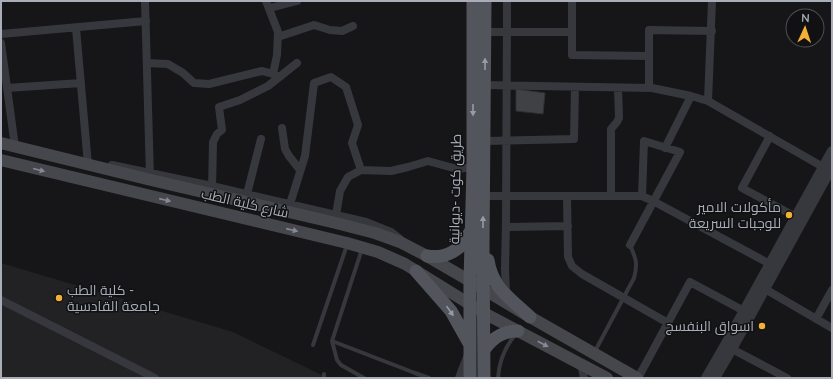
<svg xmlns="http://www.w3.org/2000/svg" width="833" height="379" viewBox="0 0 833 379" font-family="Lato,Cairo,sans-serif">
<rect width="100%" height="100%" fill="#161618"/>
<path fill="#222225" d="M1 263 233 332 328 378H1Z"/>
<path fill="#404145" stroke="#303034" d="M516 89 545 93 543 114 516 111Z"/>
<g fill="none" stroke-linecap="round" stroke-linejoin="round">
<path stroke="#37383d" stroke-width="4" d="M362 249 332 341 337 360 341 365 364 378
M332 341 415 373 429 378
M313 345 347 245
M594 353 634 278C638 263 636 259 630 245
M324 374V378
M498 378C499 362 505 347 515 335"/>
<path stroke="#37383d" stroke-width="8" d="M145 1 150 177
M266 1 278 32 277 55 273 74
M572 1V55L649 56
M270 8 297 1
M76 28 88 165
M485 32H572
M1 34 146 21
M278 37 314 25 330 30 342 31 353 26
M1 43 15 147
M147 63 168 64 183 73 194 83 209 84 262 71 281 76
M485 85 652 88 691 96 708 101 823 167
M7 88 81 83
M649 88V30L712 31
M708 101 712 1
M282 128 285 149 289 156 300 170
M770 136 742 188 796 217
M484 141 574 139 575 87
M665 148 691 96
M112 165 212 186 366 222 391 232 400 239
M212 190 213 142 217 134 222 130 219 107 240 100 268 86 297 63
M247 194 261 139
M483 196H642L653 201 770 264
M567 196 568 257 572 266 582 274 668 323
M611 196V129L617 122 619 118 618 88
M290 204 305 156 314 83 331 77 346 87 358 125 352 143 361 170
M336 215 340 191 348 177 361 170 391 171 408 167 428 161 457 169 473 167
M506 227 568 226
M630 245 680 152 644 141 642 196
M765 289 832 328
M506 294 505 268 506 223 507 17V1
M1 300 155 378
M816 319 832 290
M732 349 787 378
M581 364 584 378
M459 378 463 367 468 355
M638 378 690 282 744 311"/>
<path stroke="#37383d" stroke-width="10" d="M706 378 725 345 832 151
M715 378 732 349 832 167"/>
<path stroke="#45474d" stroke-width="12" d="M1 143 151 180 336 223 375 233 389 238 400 242 427 256 470 281 530 317 637 378
M1 160 347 243 378 252 405 264 484 313 607 378"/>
<path stroke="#53555c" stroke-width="13" d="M427 256C446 259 462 250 470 232
M488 260C492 288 511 299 530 317
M416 271 451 311 469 343
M484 350C493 337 503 331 518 331
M470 378V281L473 167V1
M484 378 483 244 485 1"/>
</g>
<defs><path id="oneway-solid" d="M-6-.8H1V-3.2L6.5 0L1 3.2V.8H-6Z"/></defs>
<g fill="#979ba6">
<use href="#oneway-solid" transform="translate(485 64) rotate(-90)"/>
<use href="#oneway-solid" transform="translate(473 110) rotate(90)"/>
<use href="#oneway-solid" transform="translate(483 222) rotate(-90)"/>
<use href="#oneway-solid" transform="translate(450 311) rotate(55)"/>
</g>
<g fill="#858993">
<use href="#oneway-solid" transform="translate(39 170) rotate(14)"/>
<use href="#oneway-solid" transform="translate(165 200) rotate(13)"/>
<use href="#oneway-solid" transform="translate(292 230) rotate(13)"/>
<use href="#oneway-solid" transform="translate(543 344) rotate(28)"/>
</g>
<g fill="#f2b134" stroke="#111113" stroke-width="1.5">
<circle cx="789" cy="215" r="4"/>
<circle cx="59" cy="298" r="4"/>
<circle cx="762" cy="326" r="4"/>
</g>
<g text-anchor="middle" stroke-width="3" stroke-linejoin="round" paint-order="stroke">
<g font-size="14" fill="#a8adb8" stroke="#111113">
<text transform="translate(455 189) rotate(-89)" y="5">طريق كوت -ديوانية</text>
<text transform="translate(245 203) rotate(13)" y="5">شارع كلية الطب</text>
</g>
<g font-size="14" fill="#a8adb8" stroke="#111113" text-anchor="end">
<text x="781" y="212">مأكولات الامير<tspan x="781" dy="16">للوجبات السريعة</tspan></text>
<text x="67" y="295" text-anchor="start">كلية الطب -<tspan x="67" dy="16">جامعة القادسية</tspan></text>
<text x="754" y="331">اسواق البنفسج</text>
</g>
</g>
<rect width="833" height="379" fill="none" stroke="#a8adb8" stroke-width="4"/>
<g transform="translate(805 28) rotate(3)"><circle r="19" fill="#111113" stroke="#4d4f55"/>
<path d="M0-3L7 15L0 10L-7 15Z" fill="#f2b134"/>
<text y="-6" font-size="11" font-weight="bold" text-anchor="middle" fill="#a8adb8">N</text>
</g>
</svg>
